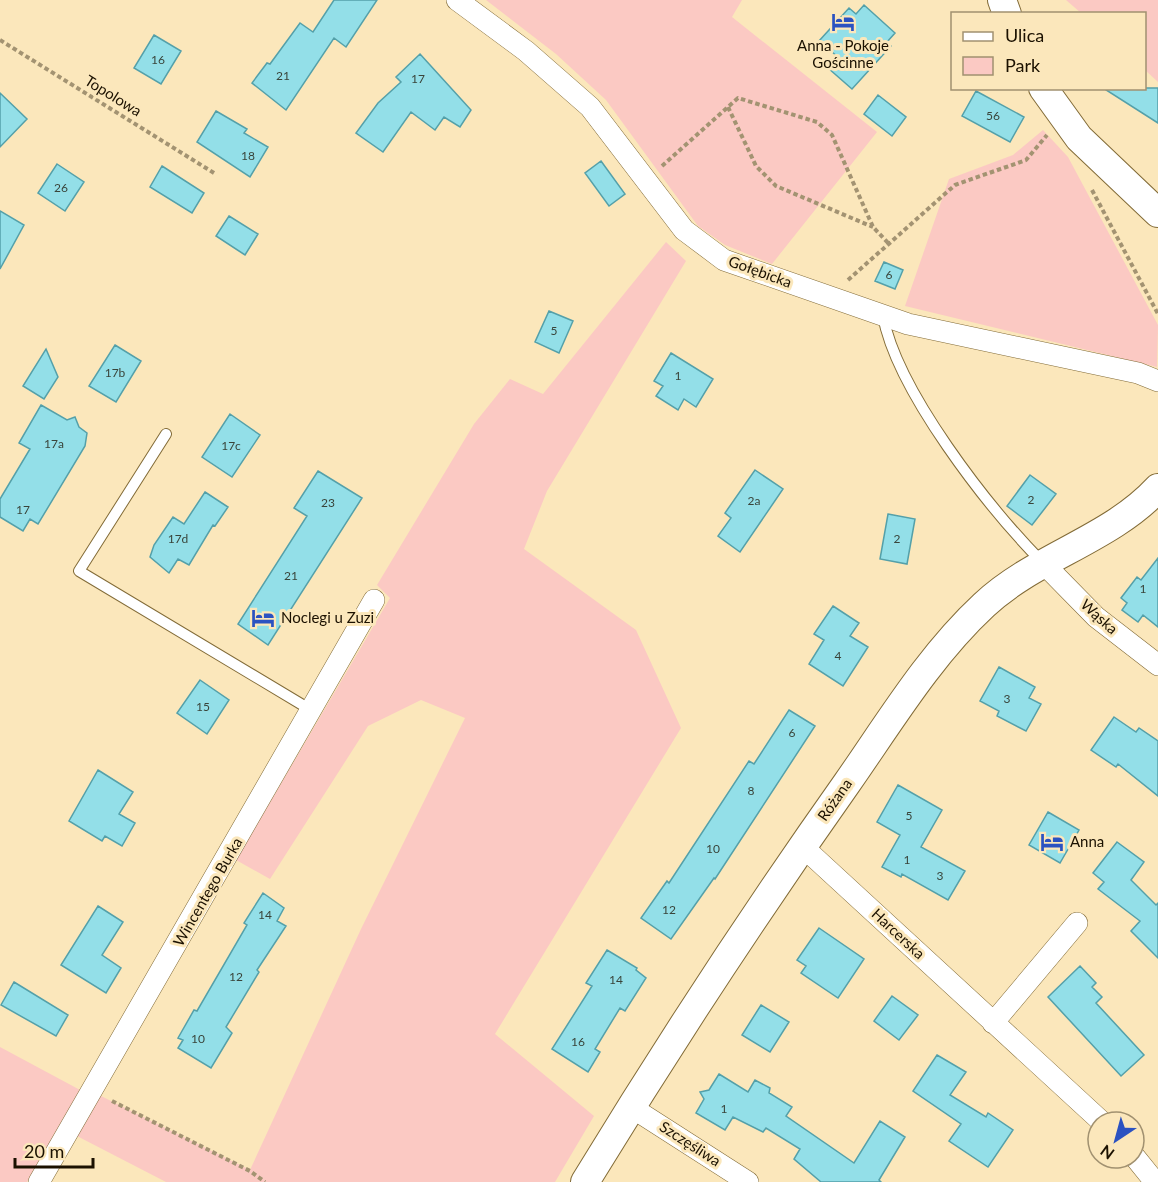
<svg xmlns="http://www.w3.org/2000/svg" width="1158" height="1182" viewBox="0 0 1158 1182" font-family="Lato,sans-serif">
<rect width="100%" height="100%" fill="#fbe7bb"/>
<path fill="#fbc9c3" d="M486 0H742L732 17 877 132 772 264 725 245 698 226 606 100 556 54Z
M1066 0H1158V82L1145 70 1144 14 1081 13Z
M1043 130 1068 157 1158 325 1157 367 905 306 949 179 1013 155Z
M666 242 686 261 547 491 524 549 636 630 681 728 495 1034 594 1116 555 1182H166L75 1135 99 1095 250 1170 361 929 465 718 421 700 368 726 270 879 236 860 390 598 377 585 474 424 510 379 543 394Z
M0 1047 82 1091 27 1182H0Z"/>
<path fill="#93dfe8" stroke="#54a0a9" stroke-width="1.5" d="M334 0H377L346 47 334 38 286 110 252 83 267 63 270 64 300 23 313 32Z
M864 5 895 33 887 42 891 46 852 89 828 68 838 57 819 41 849 8 856 14Z
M154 35 181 51 161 84 134 68Z
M420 54 471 110 460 127 444 117 435 130 411 112 383 152 356 133 378 103 401 82 396 77Z
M1103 88H1158V123Z
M976 91 1024 117 1010 142 962 116Z
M0 93 27 119 0 147Z
M878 95 906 117 892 136 864 114Z
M216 111 247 129 244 133 268 147 250 177 197 142Z
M601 161 625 194 609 206 585 173Z
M57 164 84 182 65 211 38 193Z
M162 166 204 193 192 213 150 187Z
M0 211 24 225 0 269Z
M229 216 258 234 245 255 216 236Z
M884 262 903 270 895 289 875 281Z
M549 311 573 321 559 353 535 342Z
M115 345 141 361 116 402 89 386Z
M46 349 58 377 44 399 23 386Z
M671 353 713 379 696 407 684 399 678 410 656 396 663 386 654 381Z
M41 405 67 420 75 417 79 427 87 433 85 446 38 524 30 519 23 531 0 517V499L30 449 19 443Z
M230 414 260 435 232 477 202 457Z
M755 470 783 489 740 552 718 536 731 518 725 513Z
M318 471 362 498 268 645 238 624 307 516 294 508Z
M1030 475 1056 494 1032 525 1007 506Z
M205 492 228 507 215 526 213 525 189 565 178 559 169 573 150 557 154 545 173 517 184 524Z
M888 514 915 519 907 564 880 559Z
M1158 558V627L1143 615 1138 622 1122 610 1127 603 1121 598 1137 577 1141 580Z
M833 606 859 623 850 636 868 647 843 686 809 664 824 640 814 634Z
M999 667 1035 687 1029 698 1041 704 1026 731 997 716 999 711 980 701Z
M200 680 229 700 207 734 177 713Z
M789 710 815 726 715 879 714 878 671 939 641 918 667 881 669 883 749 761 754 764Z
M1114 717 1136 732 1139 728 1158 741V796L1118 764 1116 767 1091 750Z
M98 770 133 792 119 814 135 823 122 846 105 836 102 841 69 821Z
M898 785 942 810 921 847 965 871 948 900 902 874 901 877 882 867 900 835 877 822Z
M1048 812 1079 830 1060 863 1029 845Z
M1117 842 1144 862 1131 880 1156 905 1158 903V958L1131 931 1140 921 1098 889 1104 882 1093 873Z
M263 893 284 908 277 921 286 926 257 970 259 972 226 1027 232 1033 211 1068 178 1048 183 1040 178 1038 194 1010 197 1011 247 925 244 923Z
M98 906 123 922 102 955 121 968 106 993 61 965Z
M819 928 864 959 838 998 801 973 806 966 797 960Z
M607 950 637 968 636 970 646 978 625 1011 620 1008 595 1049 600 1052 588 1072 552 1049 592 986 586 983Z
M1080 966 1096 983 1092 987 1102 997 1096 1003 1144 1055 1121 1076 1048 997Z
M14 982 68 1015 56 1036 1 1005Z
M892 996 918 1015 899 1040 874 1021Z
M761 1005 789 1022 770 1052 742 1035Z
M937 1055 966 1072 950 1095 986 1117 988 1113 1013 1130 988 1167 949 1141 961 1124 913 1091Z
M719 1074 748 1092 755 1080 770 1088 769 1093 792 1107 786 1116 854 1163 880 1121 905 1137 879 1180 881 1182H821L794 1159 800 1149 766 1128 763 1132 733 1117 725 1130 696 1113 704 1099 700 1092 709 1090Z"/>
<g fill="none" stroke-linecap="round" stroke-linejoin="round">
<g stroke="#826b37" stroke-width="12">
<path id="lane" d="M883 316C897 391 988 507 1042 562
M166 434 79 571 311 710"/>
</g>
<g stroke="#826b37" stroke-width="22">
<path id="street" d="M457 0 526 51 590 107 684 230 724 260 908 324 1138 373 1158 381
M1044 564 1096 617 1158 665
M802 846 1102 1122
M993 1023 1077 923
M631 1107 748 1182
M1134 1156 1155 1182
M39 1182 374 600"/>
</g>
<g stroke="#826b37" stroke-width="30">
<path id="secondary" d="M1002 0 1007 14
M1043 88 1079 138 1158 213
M585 1182C668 1046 755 913 847 783 889 723 929 656 984 605 1035 557 1110 540 1158 488"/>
</g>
<path stroke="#a39372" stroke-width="4" stroke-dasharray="4.5 3" stroke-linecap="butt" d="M0 40 214 173
M728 107 756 166 776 186 873 227
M662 166 738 98 817 122 832 135 873 227 889 244
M1092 190 1158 314
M848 280 955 185 1026 160 1047 135
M112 1101 250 1171 265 1182"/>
<use href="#lane" stroke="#fff" stroke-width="10"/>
<use href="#street" stroke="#fff" stroke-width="21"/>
<use href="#secondary" stroke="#fff" stroke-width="28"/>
</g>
<defs>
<g id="hotel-bare" transform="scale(1.8)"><path d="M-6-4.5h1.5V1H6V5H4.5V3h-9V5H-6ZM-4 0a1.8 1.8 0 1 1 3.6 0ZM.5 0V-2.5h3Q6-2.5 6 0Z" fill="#2b52c1" stroke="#fbe7bb" stroke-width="2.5" paint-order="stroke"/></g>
</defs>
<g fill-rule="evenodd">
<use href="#hotel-bare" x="843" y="22"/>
<use href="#hotel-bare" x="263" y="618"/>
<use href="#hotel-bare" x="1052" y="842"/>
</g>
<g text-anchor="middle" stroke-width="6" stroke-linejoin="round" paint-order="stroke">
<g font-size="12" fill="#39443a">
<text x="158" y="64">16</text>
<text x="283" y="80">21</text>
<text x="418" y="83">17</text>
<text x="993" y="120">56</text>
<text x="248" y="160">18</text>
<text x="61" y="192">26</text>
<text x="889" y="279">6</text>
<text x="554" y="335">5</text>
<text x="115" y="377">17b</text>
<text x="678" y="380">1</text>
<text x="54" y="448">17a</text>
<text x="231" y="450">17c</text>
<text x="1031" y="504">2</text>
<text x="754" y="505">2a</text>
<text x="328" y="507">23</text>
<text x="23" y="514">17</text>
<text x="178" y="543">17d</text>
<text x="897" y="543">2</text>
<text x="291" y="580">21</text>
<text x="1143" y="593">1</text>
<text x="838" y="660">4</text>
<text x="1007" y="703">3</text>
<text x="203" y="711">15</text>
<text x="792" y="737">6</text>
<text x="751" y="795">8</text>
<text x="909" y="820">5</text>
<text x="713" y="853">10</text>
<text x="907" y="864">1</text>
<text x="940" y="880">3</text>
<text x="669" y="914">12</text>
<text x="265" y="919">14</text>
<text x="236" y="981">12</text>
<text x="616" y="984">14</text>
<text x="198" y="1043">10</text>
<text x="578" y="1046">16</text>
<text x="724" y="1113">1</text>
</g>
<g font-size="15" fill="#1b1100" stroke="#fbe7bb" text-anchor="start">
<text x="843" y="51" text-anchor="middle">Anna - Pokoje<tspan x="843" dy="17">Gościnne</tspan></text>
<text x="281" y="623">Noclegi u Zuzi</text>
<text x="1070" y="847">Anna</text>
</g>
<g font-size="15" fill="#1b1100" stroke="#fbe7bb">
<text transform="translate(113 96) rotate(32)" y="5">Topolowa</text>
<text transform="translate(760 272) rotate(20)" y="5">Gołębicka</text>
<text transform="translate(1099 617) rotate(42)" y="5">Wąska</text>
<text transform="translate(835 800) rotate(-55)" y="5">Różana</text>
<text transform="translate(208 892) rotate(-60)" y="5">Wincentego Burka</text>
<text transform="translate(898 934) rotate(43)" y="5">Harcerska</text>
<text transform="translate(690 1144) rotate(33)" y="5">Szczęśliwa</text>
</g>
</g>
<rect x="951" y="12" width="195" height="78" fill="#fbe7bb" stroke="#a19170" stroke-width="1.5"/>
<rect x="963" y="32" width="30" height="9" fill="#ffffff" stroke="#a19170" stroke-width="1.5"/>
<text x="1005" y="42" font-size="18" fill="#1b1100">Ulica</text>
<rect x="963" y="57" width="30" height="18" fill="#fbc9c3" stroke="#a19170" stroke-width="1.5"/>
<text x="1005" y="72" font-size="18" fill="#1b1100">Park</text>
<g transform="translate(1116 1140) rotate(216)"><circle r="28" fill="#fbe7bb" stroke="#a19170" stroke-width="1.5"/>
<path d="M0-4.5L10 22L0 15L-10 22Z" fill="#2b52c1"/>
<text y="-9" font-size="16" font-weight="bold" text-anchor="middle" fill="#1b1100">N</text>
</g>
<path d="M15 1158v9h78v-9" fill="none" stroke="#1b1100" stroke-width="3"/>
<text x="24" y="1158" font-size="18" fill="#1b1100" stroke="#fbe7bb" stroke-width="4.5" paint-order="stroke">20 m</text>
</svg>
